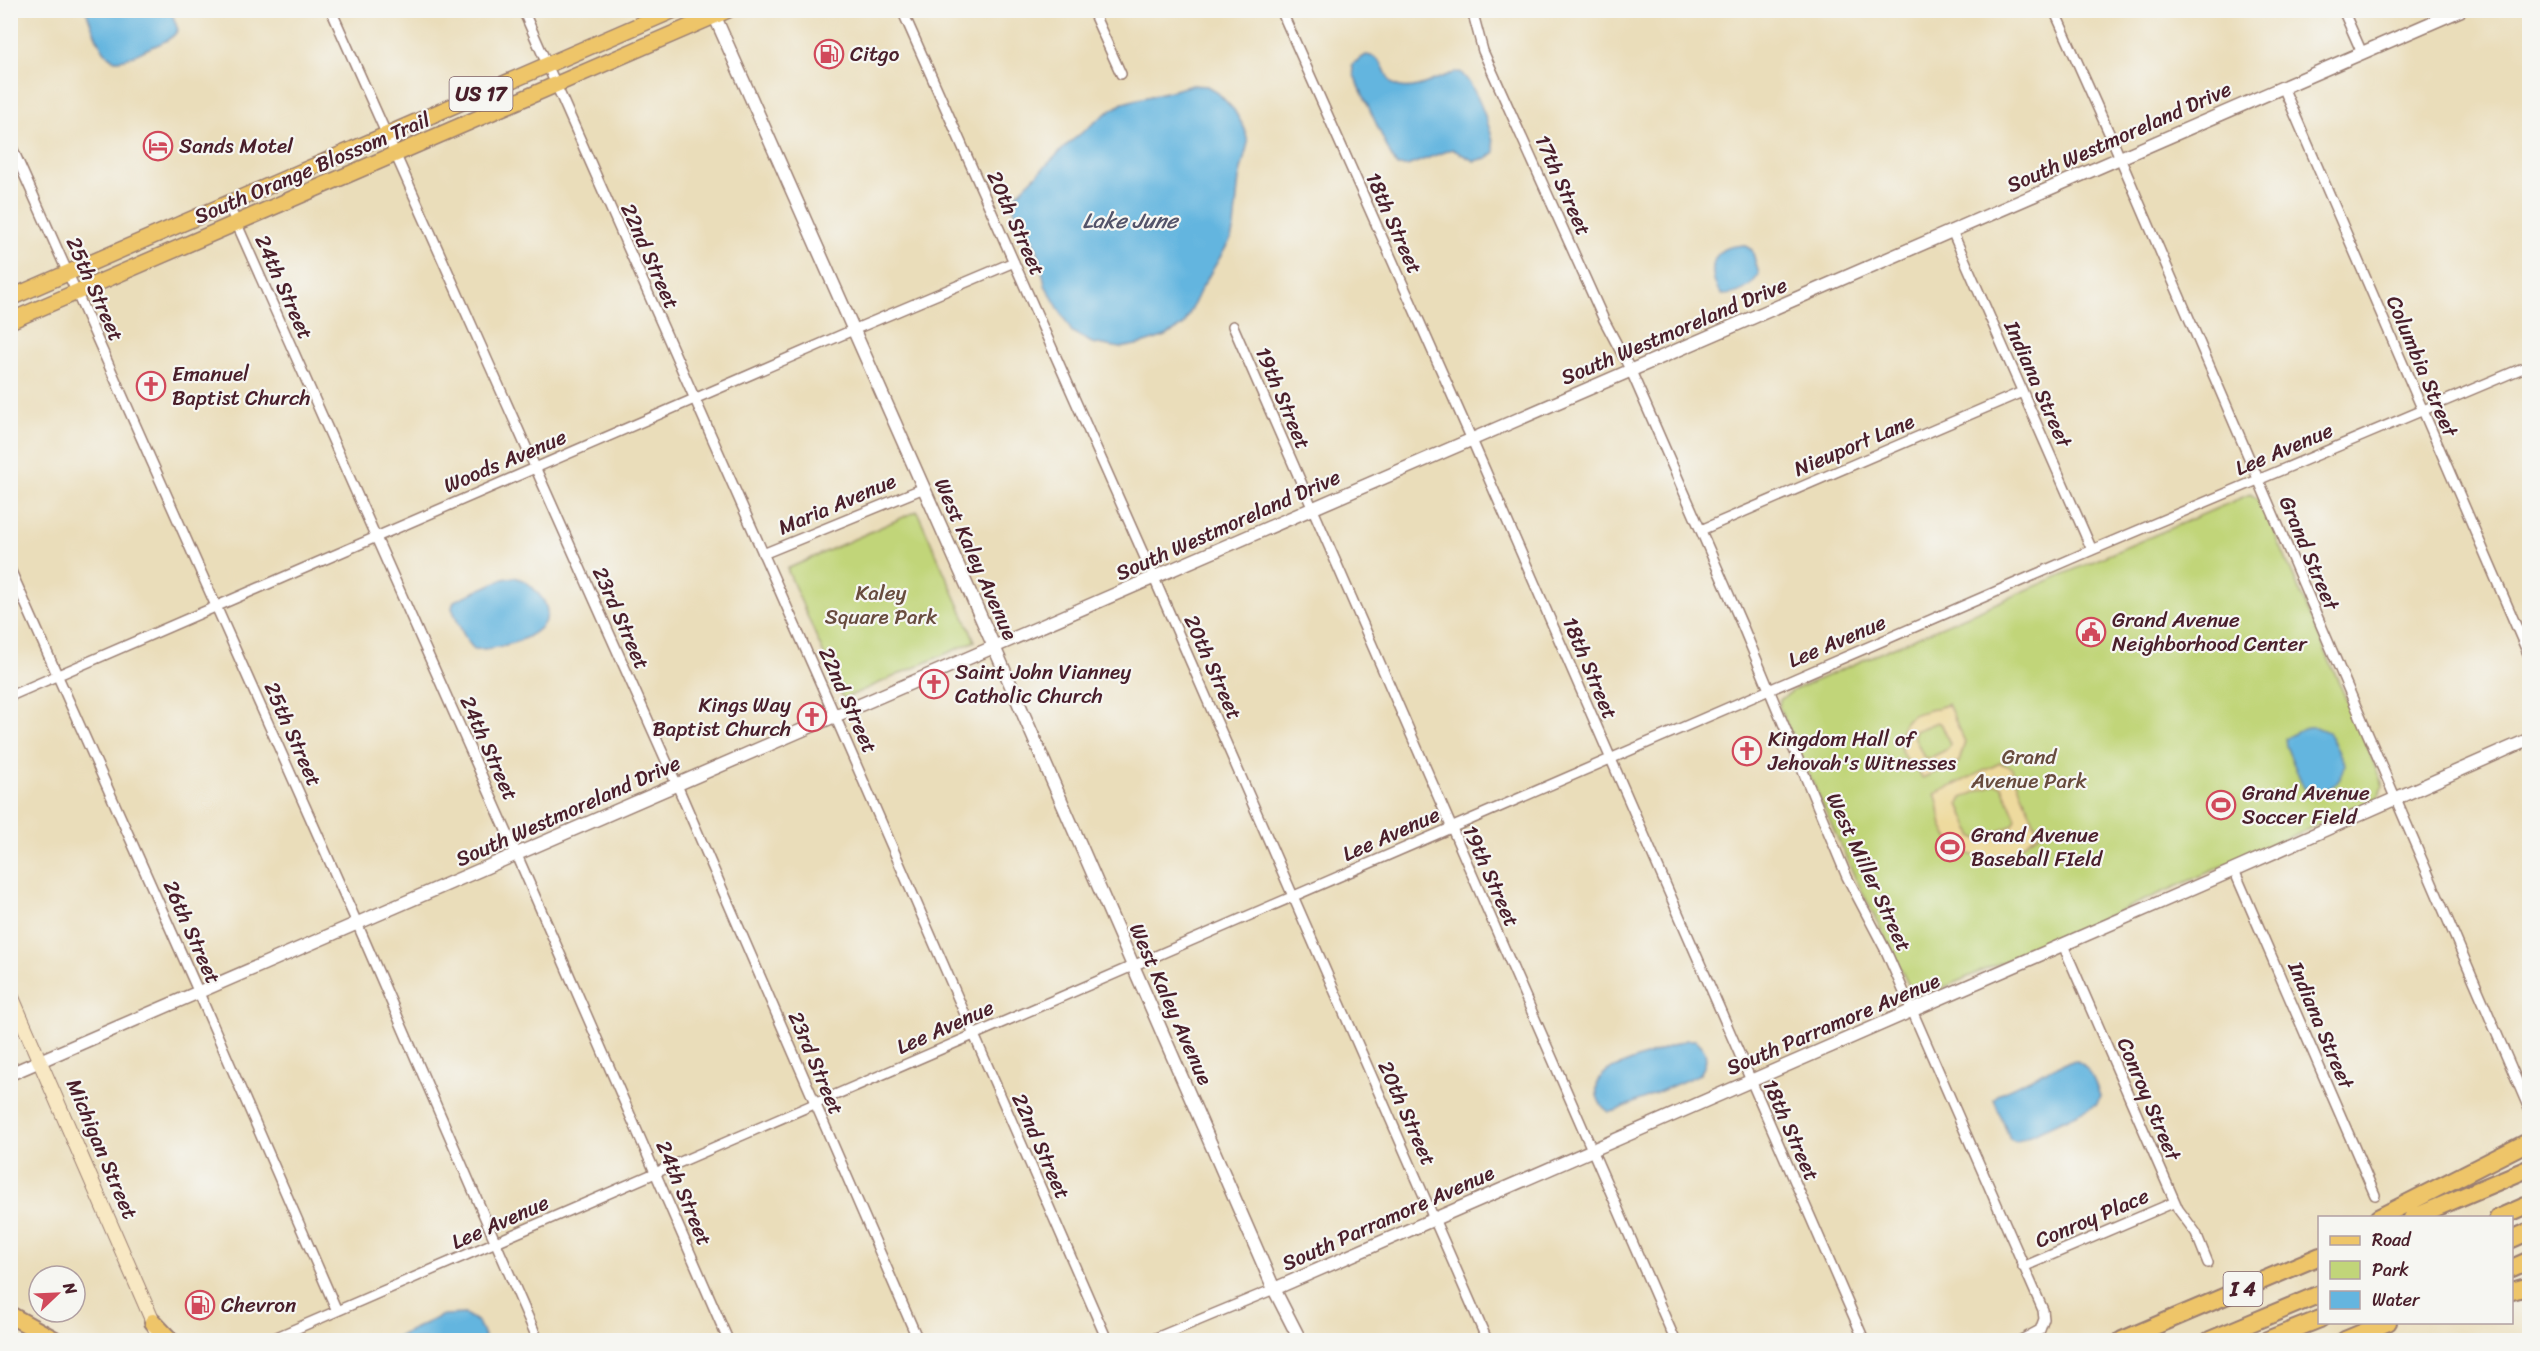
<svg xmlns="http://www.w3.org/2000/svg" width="2540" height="1351" viewBox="0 0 2540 1351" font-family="Sriracha,sans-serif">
<rect width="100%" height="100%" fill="#f6f6f2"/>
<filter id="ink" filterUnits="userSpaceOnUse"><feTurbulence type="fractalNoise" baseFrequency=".0167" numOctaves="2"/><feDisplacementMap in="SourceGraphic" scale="12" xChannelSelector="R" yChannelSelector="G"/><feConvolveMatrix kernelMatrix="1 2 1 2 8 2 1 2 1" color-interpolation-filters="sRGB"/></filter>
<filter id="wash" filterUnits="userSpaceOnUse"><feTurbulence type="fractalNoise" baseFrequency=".008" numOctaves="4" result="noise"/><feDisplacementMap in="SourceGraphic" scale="24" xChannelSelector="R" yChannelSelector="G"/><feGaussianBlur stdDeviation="1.35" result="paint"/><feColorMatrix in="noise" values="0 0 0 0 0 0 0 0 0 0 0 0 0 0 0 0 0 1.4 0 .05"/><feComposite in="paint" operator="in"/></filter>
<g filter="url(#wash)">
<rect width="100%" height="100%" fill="#eaddba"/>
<path fill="#c1d579" stroke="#867a52" stroke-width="1.5" d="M2250 494 2261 501 2383 785 2381 793 2375 800 1922 997 1914 996 1854 875 1779 707 1780 700 1794 690Z
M917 511 975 641 843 699 787 569Z"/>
<path fill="#eeda9e" stroke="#9c7c64" stroke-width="1.5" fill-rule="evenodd" d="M1948 704 1965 742 1959 762 1922 778C1917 767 1910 765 1904 757 1900 750 1899 742 1900 734 1904 708 1931 713 1948 704ZM1937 722 1942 725 1950 744 1948 749 1928 759 1924 758 1914 736 1915 731Z
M2000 763 2011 767 2039 834C2028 839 2022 847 2012 853 1988 865 1955 855 1944 830 1938 818 1941 806 1935 794ZM1995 784 2002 786 2016 819 2013 825 1981 840 1973 837 1959 804 1962 798Z"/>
<path fill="#64b5df" stroke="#576a85" stroke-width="1.5" d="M86 11H171L178 30C171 41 158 44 147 49 138 53 126 61 116 60 102 59 91 23 86 11Z
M1366 55C1391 58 1380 83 1401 87 1419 91 1441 74 1460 72 1476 85 1492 131 1495 152L1487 158 1474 161 1452 149 1407 166H1397L1390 154 1354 75 1352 64Z
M1193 85 1207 86 1218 93 1234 110 1245 129 1248 143 1239 178 1234 227 1231 239 1201 289 1184 325 1166 336 1141 344 1120 348 1092 343 1072 332 1045 285 1038 251 1031 237 1021 227 1014 209 1016 195 1069 143 1105 114 1123 103Z
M1744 245 1752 250 1759 274C1751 288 1738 295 1722 295 1712 284 1708 262 1721 251 1727 246 1737 246 1744 245Z
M514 577C526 580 532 586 540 596 569 632 500 651 474 649 463 638 458 622 452 608L454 601 503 579Z
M2307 727H2316L2328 732 2345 764C2343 782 2321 803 2304 788L2286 746 2285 738Z
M1686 1040H1696C1708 1050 1709 1061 1700 1074L1615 1111 1609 1112C1592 1100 1593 1080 1609 1070Z
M2077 1061C2090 1067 2095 1082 2100 1096L2097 1104 2016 1142 2010 1139 1994 1100 2000 1093 2064 1063Z
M465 1314 478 1322 486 1340H390L443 1315Z"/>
</g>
<g filter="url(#ink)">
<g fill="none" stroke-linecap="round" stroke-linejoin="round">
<g stroke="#9a7e72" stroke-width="12">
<path id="minor" d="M331 10 677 785 918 1340
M523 10 835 716 1107 1340
M902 10 1154 578 1487 1340
M1092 10 1121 74
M1281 10 1472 440 1864 1340
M1472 10 1483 51 1604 320 1631 371 1743 627 1847 877 1886 951 2043 1310 2044 1319 2040 1330 2021 1340
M2054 10 2114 144 2530 1111
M2343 10 2362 53
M2283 87 2530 658
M10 143 357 923 538 1340
M228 204 517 855 728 1340
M1952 231 2092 550
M1233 326 1675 1340
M1701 530 2022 392
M763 554 924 488
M10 569 199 993 337 1311
M10 696 853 330 1014 262
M2234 870 2375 1195
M2063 945 2178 1209 2196 1233 2208 1263
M2023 1267 2175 1202
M270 1340 2092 550 2530 365
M1151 1340 1274 1289"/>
</g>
<g stroke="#9a7e72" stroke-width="15">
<path id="tertiary" d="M712 10 995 649 1274 1289 1300 1340
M10 1074 2461 10
M1274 1289 2234 870 2530 739"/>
</g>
<g stroke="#9a7e72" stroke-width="16">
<path id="secondary" d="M10 993 153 1322 159 1340"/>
</g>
<g stroke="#9a7e72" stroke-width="18">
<path id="primary" d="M10 298 674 10
M10 321 728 10"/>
</g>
<g stroke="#9a7e72" stroke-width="20">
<path id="motorway" d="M2378 1218 2530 1141
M2412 1218 2530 1168
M2498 1218 2530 1204
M2512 1239 2530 1231
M2512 1268 2530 1260
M2512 1291 2530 1286
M10 1315 55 1340
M153 1322 170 1340
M2122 1340 2320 1256
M2210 1340 2320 1294
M2267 1340 2320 1319
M2345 1340 2388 1322"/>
</g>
<use href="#minor" stroke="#fff" stroke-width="9"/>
<use href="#tertiary" stroke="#fff" stroke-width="12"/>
<use href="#secondary" stroke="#f8e8c3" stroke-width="14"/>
<use href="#primary" stroke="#eec569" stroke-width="15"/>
<use href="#motorway" stroke="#eec569" stroke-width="16"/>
</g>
</g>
<defs>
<g id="fuel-ring" transform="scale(1.5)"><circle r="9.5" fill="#f6f6f2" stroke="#d1495b" stroke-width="1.5"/><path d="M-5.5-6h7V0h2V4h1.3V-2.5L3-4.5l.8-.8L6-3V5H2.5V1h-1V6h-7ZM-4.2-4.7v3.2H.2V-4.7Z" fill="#d1495b"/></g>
<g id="hotel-ring" transform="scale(1.5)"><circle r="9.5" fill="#f6f6f2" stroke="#d1495b" stroke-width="1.5"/><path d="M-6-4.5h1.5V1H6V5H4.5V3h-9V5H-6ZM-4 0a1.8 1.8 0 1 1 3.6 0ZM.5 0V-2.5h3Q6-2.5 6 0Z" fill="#d1495b"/></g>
<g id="church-ring" transform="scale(1.5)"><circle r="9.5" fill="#f6f6f2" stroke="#d1495b" stroke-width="1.5"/><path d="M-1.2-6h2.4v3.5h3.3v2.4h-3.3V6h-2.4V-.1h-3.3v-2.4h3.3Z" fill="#d1495b"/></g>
<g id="civic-ring" transform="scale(1.5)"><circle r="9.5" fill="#f6f6f2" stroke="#d1495b" stroke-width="1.5"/><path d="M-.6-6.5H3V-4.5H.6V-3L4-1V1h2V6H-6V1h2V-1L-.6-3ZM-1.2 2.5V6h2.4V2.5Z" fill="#d1495b"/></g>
<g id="stadium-ring" transform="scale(1.5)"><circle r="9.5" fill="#f6f6f2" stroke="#d1495b" stroke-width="1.5"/><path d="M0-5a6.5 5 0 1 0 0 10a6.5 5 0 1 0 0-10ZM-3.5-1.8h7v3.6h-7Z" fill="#d1495b"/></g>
</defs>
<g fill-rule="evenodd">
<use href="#fuel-ring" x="829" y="54"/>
<use href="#hotel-ring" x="158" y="146"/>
<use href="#church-ring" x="151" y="386"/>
<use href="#civic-ring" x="2091" y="632"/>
<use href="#church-ring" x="934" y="684"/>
<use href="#church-ring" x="812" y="717"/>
<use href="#church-ring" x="1747" y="751"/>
<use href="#stadium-ring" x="2221" y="805"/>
<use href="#stadium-ring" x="1950" y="847"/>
<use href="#fuel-ring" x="200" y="1305"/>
</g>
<g text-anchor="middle" stroke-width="4.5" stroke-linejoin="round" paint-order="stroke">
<g fill="#f6f6f2" stroke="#7e6067" stroke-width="1.5">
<rect x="449.5" y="77" width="63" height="34" rx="4.5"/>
<rect x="2223.5" y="1272" width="39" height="34" rx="4.5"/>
</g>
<g font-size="20" font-weight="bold" fill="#4a1f2b">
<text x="481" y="101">US 17</text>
<text x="2243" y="1296">I 4</text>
</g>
<g font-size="21" fill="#4a1f2b" stroke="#f6f6f2" text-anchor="start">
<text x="850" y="61">Citgo</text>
<text x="179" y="153">Sands Motel</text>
<text x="172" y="381">Emanuel<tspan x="172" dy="24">Baptist Church</tspan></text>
<text x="2112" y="627">Grand Avenue<tspan x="2112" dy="24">Neighborhood Center</tspan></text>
<text x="955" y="679">Saint John Vianney<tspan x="955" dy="24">Catholic Church</tspan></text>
<text x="791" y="712" text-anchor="end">Kings Way<tspan x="791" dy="24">Baptist Church</tspan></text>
<text x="1768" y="746">Kingdom Hall of<tspan x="1768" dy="24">Jehovah's Witnesses</tspan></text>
<text x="2242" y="800">Grand Avenue<tspan x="2242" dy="24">Soccer Field</tspan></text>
<text x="1971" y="842">Grand Avenue<tspan x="1971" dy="24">Baseball FIeld</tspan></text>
<text x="221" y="1312">Chevron</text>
</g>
<g font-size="21" fill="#4a1f2b" stroke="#f6f6f2">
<text transform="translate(2119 137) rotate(-24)" y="7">South Westmoreland Drive</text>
<text transform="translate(312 168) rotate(-23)" y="7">South Orange Blossom Trail</text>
<text transform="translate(1563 185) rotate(66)" y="7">17th Street</text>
<text transform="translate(1016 223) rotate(66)" y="7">20th Street</text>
<text transform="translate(1394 223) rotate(66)" y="7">18th Street</text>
<text transform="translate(650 256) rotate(66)" y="7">22nd Street</text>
<text transform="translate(284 287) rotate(66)" y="7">24th Street</text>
<text transform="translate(95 289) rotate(66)" y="7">25th Street</text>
<text transform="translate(1674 331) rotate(-23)" y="7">South Westmoreland Drive</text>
<text transform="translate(2422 366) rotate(67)" y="7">Columbia Street</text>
<text transform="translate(2038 384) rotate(66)" y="7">Indiana Street</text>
<text transform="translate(1283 398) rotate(67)" y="7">19th Street</text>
<text transform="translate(1854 445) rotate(-23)" y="7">Nieuport Lane</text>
<text transform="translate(2284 449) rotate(-23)" y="7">Lee Avenue</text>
<text transform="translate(505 461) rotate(-23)" y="7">Woods Avenue</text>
<text transform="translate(837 504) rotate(-23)" y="7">Maria Avenue</text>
<text transform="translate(1228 525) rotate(-24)" y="7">South Westmoreland Drive</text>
<text transform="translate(2309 553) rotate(67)" y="7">Grand Street</text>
<text transform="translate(976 559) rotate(66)" y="7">West Kaley Avenue</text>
<text transform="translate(621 618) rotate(66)" y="7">23rd Street</text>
<text transform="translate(1837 641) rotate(-23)" y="7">Lee Avenue</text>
<text transform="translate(1213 667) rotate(66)" y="7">20th Street</text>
<text transform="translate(1590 668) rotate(67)" y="7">18th Street</text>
<text transform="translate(848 700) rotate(66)" y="7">22nd Street</text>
<text transform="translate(293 734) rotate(66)" y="7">25th Street</text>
<text transform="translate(489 748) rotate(66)" y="7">24th Street</text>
<text transform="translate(568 811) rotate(-24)" y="7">South Westmoreland Drive</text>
<text transform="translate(1391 834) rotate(-24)" y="7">Lee Avenue</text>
<text transform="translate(1869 872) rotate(65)" y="7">West Miller Street</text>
<text transform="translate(1491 876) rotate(66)" y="7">19th Street</text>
<text transform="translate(192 932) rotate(66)" y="7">26th Street</text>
<text transform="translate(1171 1004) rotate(66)" y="7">West Kaley Avenue</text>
<text transform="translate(1833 1024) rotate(-23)" y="7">South Parramore Avenue</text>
<text transform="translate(2321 1025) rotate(67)" y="7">Indiana Street</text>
<text transform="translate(945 1027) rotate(-24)" y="7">Lee Avenue</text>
<text transform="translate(816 1063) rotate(67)" y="7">23rd Street</text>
<text transform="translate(2149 1099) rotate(67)" y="7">Conroy Street</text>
<text transform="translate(1407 1113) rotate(66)" y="7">20th Street</text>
<text transform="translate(1791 1130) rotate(66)" y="7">18th Street</text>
<text transform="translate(1041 1146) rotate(66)" y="7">22nd Street</text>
<text transform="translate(102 1149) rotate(67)" y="7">Michigan Street</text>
<text transform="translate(684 1193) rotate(67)" y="7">24th Street</text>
<text transform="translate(1388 1218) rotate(-24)" y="7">South Parramore Avenue</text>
<text transform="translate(2092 1218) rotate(-23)" y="7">Conroy Place</text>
<text transform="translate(500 1222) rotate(-24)" y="7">Lee Avenue</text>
</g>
<g font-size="21" fill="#684c3e" stroke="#f6f6f2">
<text x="881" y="600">Kaley<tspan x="881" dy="24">Square Park</tspan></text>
<text x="2029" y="764">Grand<tspan x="2029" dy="24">Avenue Park</tspan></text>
</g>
<g font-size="22" font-style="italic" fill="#53546a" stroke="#f6f6f2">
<text x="1130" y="228">Lake June</text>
</g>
</g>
<rect width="2540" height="1351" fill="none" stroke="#f6f6f2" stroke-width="36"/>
<rect x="2318" y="1216" width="195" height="108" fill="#f6f6f2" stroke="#b1a0a2" stroke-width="1.5"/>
<rect x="2330" y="1236" width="30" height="9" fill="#eec569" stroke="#b1a0a2" stroke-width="1.5"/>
<text x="2372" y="1246" font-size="18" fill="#4a1f2b">Road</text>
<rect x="2330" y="1261" width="30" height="18" fill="#c1d579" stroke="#b1a0a2" stroke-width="1.5"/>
<text x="2372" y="1276" font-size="18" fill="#4a1f2b">Park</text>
<rect x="2330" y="1291" width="30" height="18" fill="#64b5df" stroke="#b1a0a2" stroke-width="1.5"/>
<text x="2372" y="1306" font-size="18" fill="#4a1f2b">Water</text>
<g transform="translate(57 1294) rotate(67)"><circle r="28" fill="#f6f6f2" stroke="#b1a0a2" stroke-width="1.5"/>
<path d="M0-4.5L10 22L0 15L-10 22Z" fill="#d1495b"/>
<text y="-9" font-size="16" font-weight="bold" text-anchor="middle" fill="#4a1f2b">N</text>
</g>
</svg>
